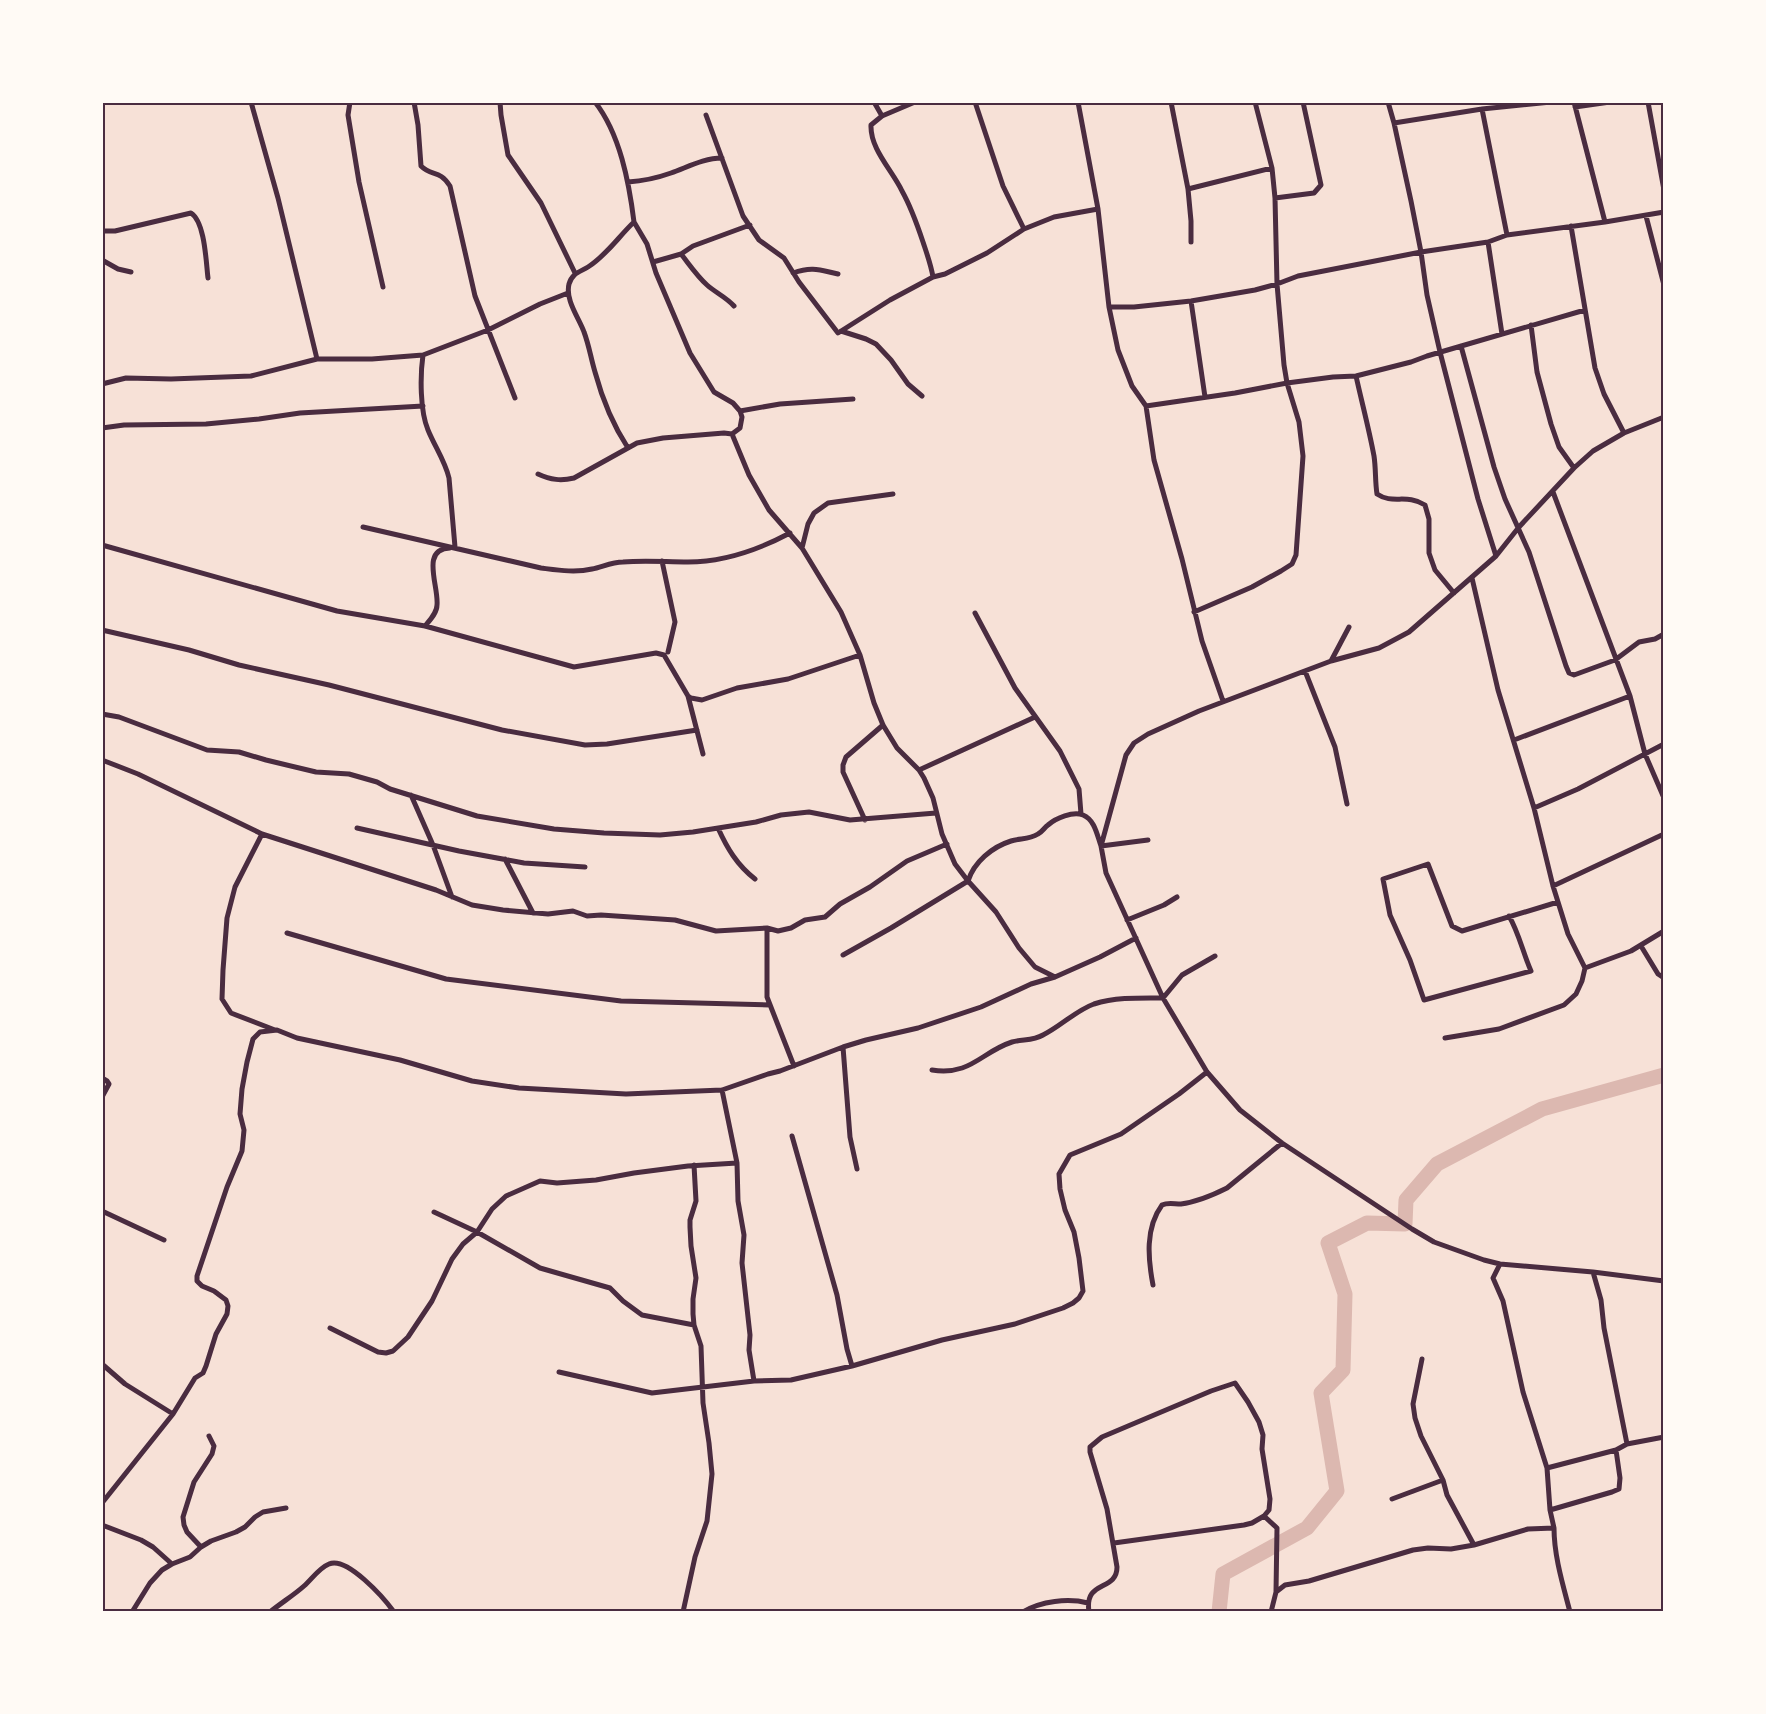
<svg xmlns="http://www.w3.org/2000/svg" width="1766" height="1714" viewBox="0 0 1766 1714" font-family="Barlow,sans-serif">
<rect width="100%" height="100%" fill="#f7e1d7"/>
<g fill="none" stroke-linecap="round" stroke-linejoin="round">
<path stroke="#dcb8b0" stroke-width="15" d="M1219 1612 1223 1574 1307 1528 1337 1491 1321 1393 1343 1370 1345 1294 1328 1243 1367 1223 1405 1224 1406 1200 1437 1164 1542 1109 1664 1075"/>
<path stroke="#4a2c40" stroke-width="5" d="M251 102 278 198 317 359
M350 102 348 115 359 182 383 287
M414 102 418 125 421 166C432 177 439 169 450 186L475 296 515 398
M500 102 501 115 508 155 541 203 575 273
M595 102C620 134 629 182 634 222 619 236 607 255 588 267 580 272 572 273 569 284 565 300 579 318 584 332 589 345 591 359 595 372 602 398 613 425 628 448
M874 102 882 116
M915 102 882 116 871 125C870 149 892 170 902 191 911 207 917 224 923 242 927 254 931 265 933 277
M975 102 1003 186 1024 229
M1078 102 1098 209 1109 307 1118 350 1132 386 1146 406 1154 460 1182 559 1202 641 1223 701
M1171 102 1188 189 1272 168
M1388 102 1394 123 1411 201 1421 252 1427 295 1440 352 1478 499 1496 556
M1574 102 1605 222
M1648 102 1664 190
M1575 107 1610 102
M1482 109 1507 235
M706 115 743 216 759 240 784 258 799 282 838 333 890 300 933 277 945 274 987 253 1024 229 1054 217 1098 209
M1394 123 1482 109 1551 102
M628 182C644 181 657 178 671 173 688 167 704 158 722 158
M1188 189 1191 221V242
M1275 198 1314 193 1321 185 1303 102
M1646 216 1664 285
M1571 226 1595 368 1604 394 1624 433
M102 231H115L191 213C205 222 206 262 208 278
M1488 242 1502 334
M681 254C689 264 697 276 707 285 716 293 726 297 734 306
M102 260 118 269 131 272
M653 262 681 254 693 246 750 225
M793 273C812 266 820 270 838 274
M1191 301 1205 397
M1109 307H1134L1191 301 1255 290 1277 284 1298 276 1421 252 1488 242 1507 235 1605 222 1664 212
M1531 325 1537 372 1551 424 1559 447 1574 468
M841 331 866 339 876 344 891 360 908 384 922 396
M1461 346 1494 467 1505 499 1529 552 1566 666 1569 673 1574 675 1615 660 1639 642 1655 639 1664 634
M423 355C420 376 420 411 428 430 435 447 445 461 449 478L455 547
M1356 376C1362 403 1369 429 1374 456 1376 469 1375 482 1377 494 1393 505 1406 493 1425 505L1429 519V553L1435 570 1454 593
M102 384 126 378 171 379 251 376 317 359H372L423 355 488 330 540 304 568 293
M1146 406 1235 393 1287 383 1333 377 1356 376 1411 362 1427 356 1585 310
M740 411 780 404 853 399
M1664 417 1624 433 1593 451 1574 468 1519 527 1496 556 1409 632 1379 648 1331 661 1199 711 1148 734 1134 743 1126 755 1101 846 1106 873 1163 998 1207 1072 1240 1110 1282 1143 1412 1229 1434 1242 1484 1260 1500 1264 1593 1272 1664 1281
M102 428 124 425 206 424 259 419 300 413 423 406
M732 434 749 475 769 510 802 548 841 612 860 655 874 703 883 725 897 748 919 770 924 778 933 798 942 834 955 864 968 881 996 912 1019 948 1035 967 1055 977
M538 474C551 480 561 481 574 478L637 443 663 438 724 433 732 434 740 428 742 417 740 411 733 403 714 392 690 353 656 273 647 244 634 222
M1553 492 1630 696 1645 754 1664 798
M363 527 541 568C557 570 575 573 592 569 602 567 612 562 623 562 645 560 666 562 688 562 725 562 758 550 790 533
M102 545 337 611 425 626 574 667 656 653 664 655 688 696 703 754
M802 548 808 524 814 513 828 503 893 494
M662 561 675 622 668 652
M1194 612 1252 587 1281 571 1292 564 1296 555 1303 456 1299 422 1287 383 1284 365 1277 284 1275 198 1272 168 1255 102
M975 613 1015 688 1060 751 1079 789 1081 814
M425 626C430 620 437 613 437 605 439 586 420 549 450 548
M102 630 189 650 239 665 329 685 502 730 585 745 607 744 697 730
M1331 661 1349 627
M1305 671 1335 747 1347 804
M688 696 691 698 702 700 737 688 788 679 860 655
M102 714 119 717 207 750 239 752 266 760 316 772 349 774 377 782 390 789 477 816 554 829 604 833 660 835 693 832 756 822 781 815 809 812 850 820 936 813
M1514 740 1630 696
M102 760 138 774 262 834 436 890 472 905 503 910 548 914 573 911 587 916 601 915 675 920 716 931 767 928 778 931 791 928 805 920 825 917 840 904 870 887 907 861 947 844
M919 770 1035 717
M411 795 433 845 452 897
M1534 808 1578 789 1664 744
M865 820 843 772V765L846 757 883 725
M357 828 459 851 524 863 585 867
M718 828C727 848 737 865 755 879
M262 834 235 887 227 918 223 970 222 999 231 1013 275 1030
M505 859 533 913
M1553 886 1664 834
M1509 916C1519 933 1523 953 1531 971L1424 1000 1410 960 1390 915 1383 879 1428 864 1452 926 1462 931 1558 902
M1127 920 1164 905 1177 897
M767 928V997L794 1066
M287 933 446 979 621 1001 770 1005
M1641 946 1658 974 1664 978
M843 955 891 928 968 881C974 862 992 847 1011 841 1020 838 1029 840 1038 834 1042 832 1044 828 1048 825 1056 818 1073 811 1083 815 1095 820 1097 835 1101 846L1148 840
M1585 968 1631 951 1664 931
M1445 1038 1499 1029 1564 1005 1576 994 1582 981 1585 968 1568 934 1553 886 1534 808 1498 690 1472 578
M843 1047 850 1137 857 1169
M932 1070C971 1076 981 1052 1012 1042 1023 1039 1033 1041 1043 1035 1061 1026 1075 1011 1094 1004 1116 997 1141 998 1163 998L1182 975 1215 956
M102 1078 107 1081 109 1084 102 1097
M722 1090 737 1163 738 1201 744 1235 742 1263 750 1335 749 1350 754 1381
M792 1136 837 1295 847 1349 852 1366
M102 1211 164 1240
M434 1212 477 1232 540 1268 610 1288 623 1301 642 1315 694 1325
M1500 1264 1493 1278 1503 1301 1523 1392 1547 1468 1550 1510 1554 1528
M1593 1272 1601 1300 1604 1328 1627 1444
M1153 1285C1148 1259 1145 1228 1162 1205 1168 1202 1174 1204 1181 1204 1197 1202 1213 1195 1227 1188L1282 1143
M330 1328 378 1352 386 1353 393 1351 408 1337 432 1301 452 1259 463 1244 477 1232 492 1209 506 1196 540 1181 557 1183 596 1180 634 1173 688 1166 737 1163
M1422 1359 1413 1404 1415 1418 1421 1436 1443 1480 1447 1495 1474 1545
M102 1364 125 1384 173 1414
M559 1372 652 1393 754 1381 791 1380 852 1366 942 1340 1015 1324 1063 1308 1073 1303 1079 1298 1083 1291 1079 1258 1074 1232 1065 1210 1060 1189 1059 1174 1070 1155 1121 1134 1179 1094 1207 1072
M1547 1468 1616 1450 1627 1444 1664 1437
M1392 1499 1443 1480
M102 1503 173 1414 195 1378 203 1373 206 1366 216 1334 227 1314 228 1306 226 1300 214 1291 202 1286 197 1281V1276L227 1187 242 1151 244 1130 240 1114 242 1089 247 1062 253 1039 260 1032 277 1030 297 1038 400 1060 472 1081 519 1088 626 1094 722 1090 768 1074 780 1071 843 1047 866 1040 918 1028 981 1007 1031 984 1055 977 1100 957 1136 938
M1550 1510 1612 1492 1619 1489 1620 1478 1616 1450
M1264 1516 1277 1528 1276 1592
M102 1525 141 1540 153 1547 172 1564
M201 1547 187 1532 184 1525 183 1517 194 1482 212 1454 214 1446 209 1436
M132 1612 150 1583 162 1570 172 1564 190 1557 201 1547 211 1541 236 1532 245 1527 255 1517 263 1512 286 1508
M270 1612C281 1603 294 1595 304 1586 312 1579 319 1568 329 1564 347 1556 384 1598 394 1612
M683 1612 695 1557 707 1521 712 1474 709 1443 703 1403 701 1346 694 1325 693 1314V1299L696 1278 691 1246 690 1227V1220L696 1201 694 1165
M1023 1612C1041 1601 1068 1598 1088 1603
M1089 1612C1084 1579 1117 1592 1117 1567L1107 1509 1090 1452V1447L1102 1437 1211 1391 1235 1383 1248 1402 1259 1422 1263 1435 1262 1449 1270 1499 1269 1510 1264 1516 1252 1523 1244 1525 1114 1543
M1271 1612 1276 1592 1285 1585 1309 1581 1413 1550 1428 1548 1451 1549 1474 1545 1528 1529 1554 1528C1554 1556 1563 1585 1570 1612"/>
</g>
<rect width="1766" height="1714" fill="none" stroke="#fffaf5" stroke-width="207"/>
<rect x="104" y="104" width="1558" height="1506" fill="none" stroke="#4a2c40" stroke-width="2"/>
</svg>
